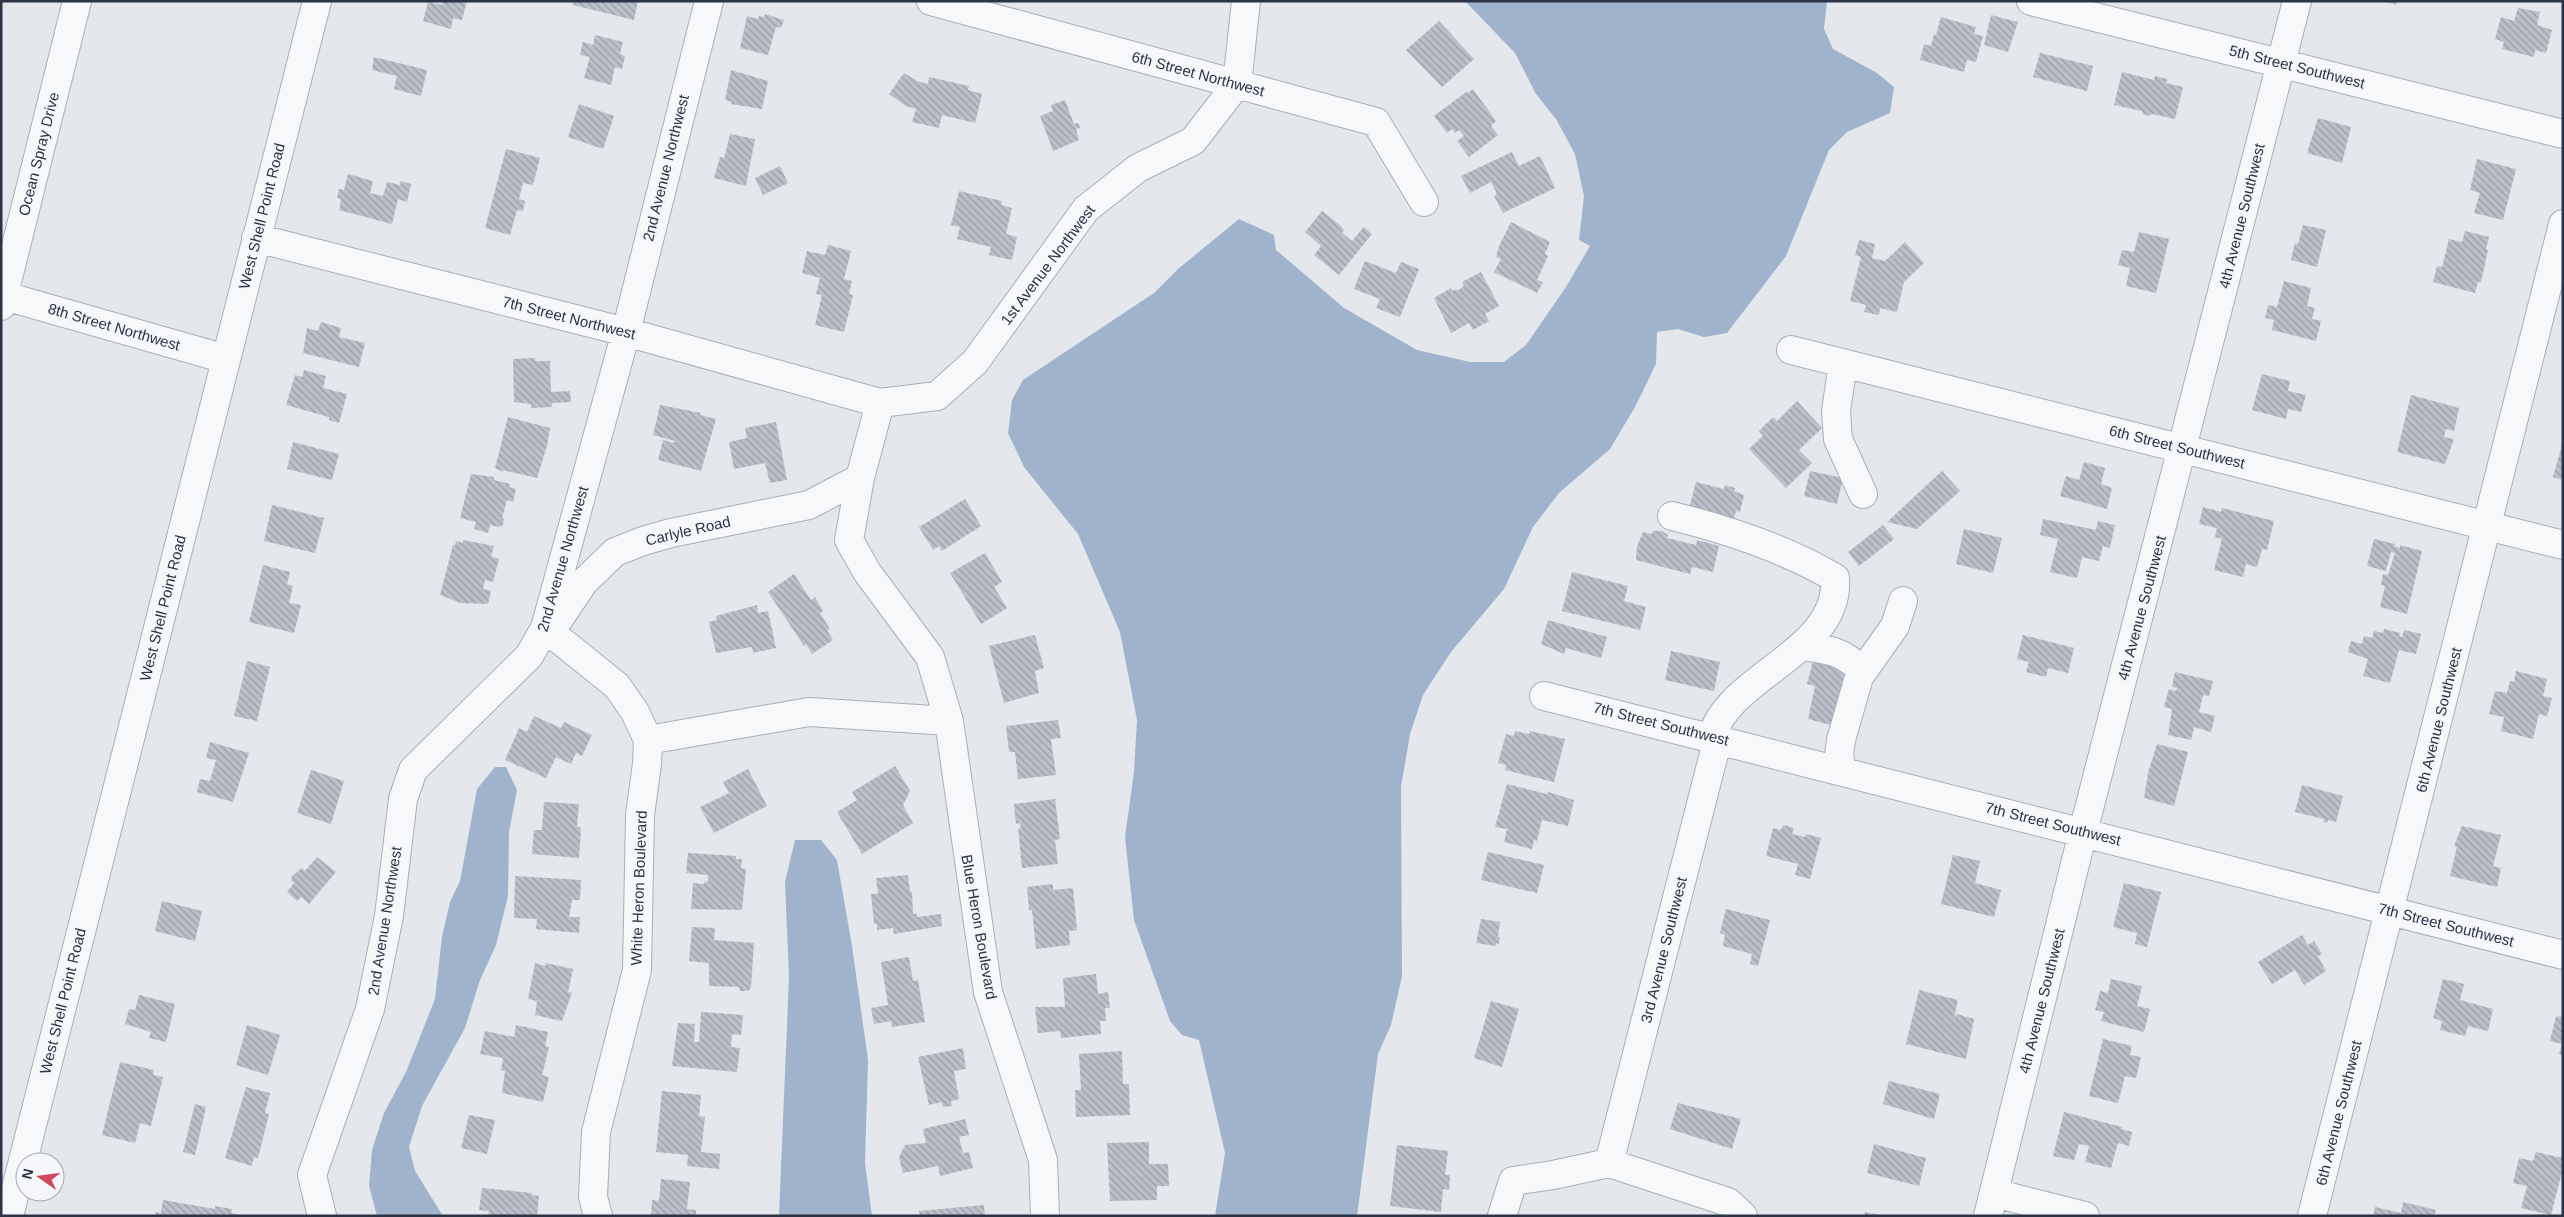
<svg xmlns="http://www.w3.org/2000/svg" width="2564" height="1217" viewBox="0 0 2564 1217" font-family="Helvetica,sans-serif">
<defs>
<pattern id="building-back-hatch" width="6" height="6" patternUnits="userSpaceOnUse" patternTransform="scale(1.25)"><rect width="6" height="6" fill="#bbc0ca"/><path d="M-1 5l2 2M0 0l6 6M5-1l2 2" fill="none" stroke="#989da6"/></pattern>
</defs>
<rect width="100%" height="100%" fill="#e4e7ec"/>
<path fill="#9fb4cc" d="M1465 1H1827L1824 29 1833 49 1877 73 1894 87 1890 113 1847 132 1829 150 1786 256 1727 333 1704 337 1678 329 1657 332 1656 364 1635 407 1610 449 1559 493 1533 527 1504 589 1451 652 1423 695 1410 734 1401 787 1402 976 1391 1025 1378 1054 1357 1216H1215L1225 1153 1199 1040 1182 1035 1170 1021 1134 920 1125 837 1134 772 1137 720 1120 632 1078 534 1024 467 1008 433 1012 400 1023 380 1154 293 1178 269 1239 219 1274 235 1276 250 1344 308 1417 350 1470 362H1504L1526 345 1566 287 1590 246 1579 240 1584 196 1575 154 1556 119 1536 94 1515 53Z
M495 767H506L517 790 509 832 508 896 496 945 480 980 465 1028 422 1106 409 1147 415 1171 443 1216H377L369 1186 372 1150 384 1113 406 1072 435 999 442 937 450 902 460 881 477 789Z
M795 840H821L837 860 852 946 868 1060 865 1163 872 1216H779L789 977 785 882Z"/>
<path fill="url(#building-back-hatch)" d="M443 1H467L462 20 453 18 451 29 423 21 428 2 442 5Z
M574 1H638L634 20 573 5Z
M2385 1H2397L2396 5Z
M2518 8 2540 12 2537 25 2552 30 2546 53 2535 50 2534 57 2502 49 2504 42 2495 39 2501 17 2514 21Z
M765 14 784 20 781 28 776 27 768 55 740 48 747 16 758 19 759 16 764 17Z
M1991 15 2018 22 2008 52 1984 45Z
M1941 17 1976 27 1974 34 1983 36 1976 62 1967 60 1964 72 1920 60 1924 44 1931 46 1934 34 1936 35Z
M1439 21 1474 59 1442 87 1406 50Z
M595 35 623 42 620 54 625 56 622 69 615 67 611 85 584 78 590 57 580 55 583 42 593 45Z
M2040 53 2093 66 2087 91 2033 77Z
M374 57 427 70 421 96 394 89 397 76 372 70Z
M731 70 768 81 762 109 731 104 732 102 725 100Z
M2122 72 2154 80 2155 76 2167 79 2166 83 2183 87 2175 119 2152 114 2150 116 2143 114 2142 111 2114 105Z
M904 73 917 81 928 84 929 77 969 86 968 90 982 94 975 123 942 115 939 128 912 122 916 109 906 106 889 94Z
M1473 89 1496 121 1491 126 1498 135 1469 157 1457 141 1464 136 1459 130 1455 133 1452 129 1447 133 1434 116 1466 92 1468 93Z
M1065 100 1074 124 1078 123 1080 128 1076 129 1079 140 1053 151 1040 116 1053 111 1051 105Z
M579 104 614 116 603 149 568 137Z
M2318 118 2351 127 2342 163 2307 153Z
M730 134 755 139 746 186 714 178 720 157 724 158Z
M506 149 540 158 533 185 523 183 519 199 525 201 523 211 517 210 510 235 485 228Z
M1512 152 1519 166 1540 156 1555 188 1503 213 1494 196 1497 194 1491 182 1470 193 1461 176Z
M2477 159 2516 169 2503 220 2474 213 2480 193 2470 190Z
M780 166 788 183 763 195 755 178Z
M348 174 373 181 370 193 383 196 387 182 400 185 401 181 411 184 407 202 398 199 392 224 339 210 341 199 337 198 339 189 344 190Z
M959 191 1002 201 1001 205 1012 208 1006 234 1017 237 1012 260 989 255 991 247 957 239 960 227 951 225Z
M1322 211 1341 226 1344 230 1342 233 1352 241 1364 227 1372 234 1339 275 1314 255 1321 246 1305 232Z
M1511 222 1550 242 1545 254 1548 256 1537 280 1543 282 1537 293 1494 272 1501 259 1496 257 1499 246Z
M2303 225 2326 230 2317 267 2291 260 2295 243 2298 244Z
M2465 231 2489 237 2486 249 2488 250 2481 282H2478L2475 293 2433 282 2437 266 2442 267 2449 239 2462 242Z
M2139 232 2169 239 2156 293 2126 286 2130 268 2118 265 2122 250 2134 252Z
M1859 240 1875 244 1872 258 1885 261 1905 242 1924 263 1904 282 1897 312 1880 308 1879 315 1864 312 1866 305 1850 301 1861 257 1855 255Z
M828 245 851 251 844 279 852 281 849 294 853 295 844 332 815 325 822 295 816 294 820 278 802 273 807 251 825 255Z
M1365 261 1396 273 1401 262 1419 269 1400 317 1376 308 1380 299 1354 289Z
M1481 272 1499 306 1485 314 1489 321 1473 330 1469 323 1451 333 1434 298 1451 288 1452 291 1456 289 1457 291 1464 286 1462 282Z
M2284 281 2311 288 2307 306 2315 308 2312 319 2321 321 2316 341 2272 330 2274 320 2265 318 2268 305 2277 307Z
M321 322 341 328 339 337 365 343 359 367 303 353 307 328 318 331Z
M535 358V361H550L551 392 570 391 571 402 552 403V407L531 408V404L514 402 513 359Z
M304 370 326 376 323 388 347 394 339 423 329 420V417L286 405 295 375 302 377Z
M2262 374 2290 381 2288 391 2306 395 2301 412 2288 409 2286 419 2252 410Z
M2411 395 2459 408 2454 431 2446 429 2444 437 2454 439 2445 464 2397 452Z
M1797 401 1822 428 1799 450 1812 463 1786 488 1749 449 1763 436 1759 431 1773 417 1777 421Z
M660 405 701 413 700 415 716 419 701 471 658 460 663 440 674 443 675 441 653 435Z
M508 417 550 428 547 446 537 478 503 470V472L495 468Z
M776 422 787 480 770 483 765 463 734 469 729 442 747 438 745 428Z
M2563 441V480L2553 477Z
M293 442 339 454 332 480 287 469Z
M2084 462 2105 468 2101 484 2112 488 2107 509 2060 496 2066 476 2079 480Z
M1810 471 1843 478 1837 504 1804 496Z
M1942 471 1960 491 1917 529 1887 522Z
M471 474 494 477V480L510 484 509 487 516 489 513 502 507 500 502 518 504 519 503 525 500 527 490 525 488 533 474 529 476 522 460 518Z
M1696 482 1724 489 1725 485 1735 488 1734 491 1744 495 1740 512 1736 511 1732 525 1688 512Z
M965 499 981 526 942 551 939 546 933 550 919 527Z
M272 505 324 518 315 553 264 541Z
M2203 507 2221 512 2222 508 2274 521 2267 550 2262 549 2257 567 2246 564 2243 577 2214 570 2222 539 2215 537 2217 528 2199 524Z
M2043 519 2096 530 2098 521 2115 525 2110 548 2103 546 2099 561 2082 557 2077 578 2050 572 2058 539 2040 535Z
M1883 525 1894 539 1859 566 1848 552Z
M1964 529 2002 538 1993 573 1956 564Z
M1653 531H1662L1668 535 1667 538 1696 545 1697 540 1719 546 1713 572 1692 567 1690 574 1636 560 1637 546 1643 532 1652 534Z
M2374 539 2395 544 2394 546 2400 548V545L2422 551 2407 614 2380 607 2385 586 2381 585 2383 574 2388 575 2395 553 2391 552 2386 571 2367 566Z
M463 540 494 546 491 556 499 559 493 582 485 580 483 589 491 591 488 604 461 603 440 595 453 545 455 546 456 541 463 543Z
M985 553 1002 582 994 587 1007 608 981 624 950 573Z
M263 565 290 572 287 584 293 586 289 603 301 605 294 633 249 622Z
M1572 572 1628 586 1624 601 1646 607 1640 630 1562 611Z
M794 574 811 600 815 597 823 611 820 613 830 629 827 630 833 640 812 654 806 644 804 646 768 592Z
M757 605 758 613 768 611 776 648 753 653 752 647 716 653 709 622 717 620 716 616Z
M1548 620 1607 637 1601 658 1566 648 1564 654 1541 644Z
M2384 629 2400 633 2399 636 2402 637 2404 630 2421 634 2416 654 2399 650 2390 683 2363 676 2368 659 2348 652 2351 641 2362 644 2364 636 2372 638 2374 631 2383 633Z
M1035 635 1044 668 1035 671 1039 693 1004 703 989 646Z
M2023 635 2074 648 2068 673 2048 668 2046 677 2026 672 2029 662 2017 659Z
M1671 651 1720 662 1714 691 1665 680Z
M247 661 270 667 257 721 234 716Z
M1813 661 1846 670 1842 683 1845 684 1843 692H1840L1831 725 1808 719 1815 686 1807 684Z
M2516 671 2547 679 2543 696 2552 698 2547 716 2539 714 2533 739 2501 731 2504 717 2489 714 2495 691 2507 693 2510 681 2514 682Z
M2175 672 2213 681 2209 696 2203 695 2199 712 2215 716 2211 732 2194 727 2191 740 2168 735 2172 709 2164 707 2169 689 2176 691 2177 688 2172 687Z
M534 716 561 728 564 722 592 735 582 756 576 753 571 764 556 757 546 778 505 760 519 728 527 732Z
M1058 720 1061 738 1051 739 1056 775 1018 779 1015 752H1009L1006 726Z
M1515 731 1529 734 1530 731 1565 739 1554 782 1505 770 1506 765 1498 763 1506 734 1514 736Z
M210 742 249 753 233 802 197 792 200 779 210 781 216 760 206 758Z
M2157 744 2188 752 2174 806 2144 798 2148 773Z
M895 766 910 791 903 805 913 823 862 854 837 812 857 800 852 792Z
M748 769 767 806 714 833 700 807 729 793 723 782Z
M311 770 344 781 331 824 297 813Z
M1507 784 1547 794 1548 792 1574 800 1568 826 1542 820 1537 841 1534 840 1532 849 1504 842 1507 829 1495 827Z
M2302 785 2343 796 2336 822 2328 820 2327 823 2323 822 2324 819 2295 812Z
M1055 799 1060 839 1055 840 1058 864 1022 868 1018 828H1021L1020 823 1016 824 1014 804Z
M544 802 579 804 577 827H580L581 831 579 858 532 854 534 830H542Z
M1783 825 1794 828 1792 834 1805 837 1806 834 1821 838 1810 879 1795 875 1798 864 1766 856 1773 828 1781 830Z
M2462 826 2501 835 2493 866 2501 868 2497 887 2450 876 2457 847 2454 846Z
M1488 852 1544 865 1537 893 1481 880Z
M688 853 736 856V859H742L741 868 746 869 742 910 691 909 693 883 704 884 705 881 708 882V875L686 873Z
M1953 855 1980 861 1975 883 2001 890 1994 917 1941 904Z
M317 857 336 872 309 904 301 897 297 901 287 892 294 883 291 880 292 876 302 868 305 871Z
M908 875 910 892H912L913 914H916L917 917 941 914 942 926 894 934 893 928 877 930V924H874L871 894H878L876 878Z
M515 876 581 880 580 900H572L569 917H580L579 933 536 929 537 919 514 918Z
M2124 883 2161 892 2147 947 2135 944 2137 933 2113 927Z
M1053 884V890L1073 888 1077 930 1069 931 1070 945 1036 949 1032 910H1029L1027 887Z
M162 901 202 911 195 941 155 931Z
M1726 909 1770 920 1758 966 1750 964 1752 954 1723 946 1725 935 1720 933Z
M1481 919 1500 922 1498 937H1500L1499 944 1496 943V946L1476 943Z
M692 927 715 928 714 940 754 943 751 988 748 991H740L739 987 709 986V963L689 961Z
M2302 935 2308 945 2314 941 2322 954 2318 956 2326 971 2304 985 2295 970 2272 984 2258 962Z
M909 957 913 981 918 980 925 1022 892 1027 891 1021 874 1024 871 1008 888 1005 881 962Z
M535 963 545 966 546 963 573 969 568 992 572 993 562 1021 535 1015 537 1001 528 999Z
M1096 974 1098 994 1108 992 1110 1008H1105L1106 1021H1100L1101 1034 1061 1038 1060 1031 1038 1033 1035 1007H1065L1063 978Z
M2111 979 2142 986 2137 1006 2150 1009 2144 1032 2101 1021 2104 1012 2095 1010 2100 991 2108 993Z
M2443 979 2464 984 2460 1000 2493 1009 2488 1031 2468 1026 2465 1036 2440 1030 2442 1021 2433 1018Z
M1919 990 1958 1000 1954 1018 1957 1014 1974 1019 1966 1059 1906 1044Z
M139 995 175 1004 166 1042 149 1038 151 1032 125 1024 129 1009 135 1010Z
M1491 1001 1519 1009 1502 1067 1474 1058Z
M701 1012 743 1015 741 1035 732 1034 731 1047 740 1048 737 1072 672 1066 678 1023 695 1024 694 1042H699Z
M2556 1016 2563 1017V1055L2559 1054 2562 1044 2550 1041Z
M247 1025 280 1035 268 1075 236 1065Z
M516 1025 548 1032 545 1046 549 1047 542 1075 549 1077 543 1102 502 1093 505 1071 501 1070 503 1058 480 1054 485 1031 514 1037Z
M2103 1039 2132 1046 2130 1055 2141 1057 2136 1078 2125 1076 2118 1103 2089 1096Z
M963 1048 966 1069 954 1071 959 1099 951 1101 952 1106 943 1107 942 1102 929 1105 918 1057Z
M1122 1051 1123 1084H1129L1130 1115 1076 1117 1075 1090H1081L1079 1054Z
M120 1062 154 1070 153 1075 163 1077 151 1126 140 1123 135 1143 102 1135Z
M1889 1081 1940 1094 1934 1119 1883 1104Z
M246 1087 270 1093 265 1113 269 1114 258 1158 254 1157 252 1166 225 1158Z
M662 1091 701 1095 699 1116 705 1117 701 1152 720 1154 719 1169 687 1166 688 1155 656 1152Z
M1678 1103 1741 1119 1732 1149 1670 1129Z
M195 1104 206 1107 195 1155 183 1152Z
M2064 1112 2122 1127 2121 1129 2132 1132 2129 1146 2118 1143 2111 1168 2085 1162 2089 1146 2079 1144 2074 1160 2053 1156Z
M469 1115 495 1120 487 1154 461 1148Z
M965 1119 969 1135 959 1137 963 1153 969 1152 973 1168 940 1176 938 1166 903 1173 899 1157 905 1145 926 1143 923 1129Z
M1149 1142V1164H1168L1169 1186H1157V1200L1110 1201 1107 1143Z
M1874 1144 1926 1158 1919 1186 1867 1173Z
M1397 1145 1448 1151 1445 1175H1450L1449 1190 1443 1189 1441 1212 1390 1206Z
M2536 1152 2563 1158V1168L2551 1215 2521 1208 2527 1186 2513 1183 2519 1158 2533 1161Z
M661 1179 690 1182 687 1209 696 1210V1216H651L652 1200 659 1201Z
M482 1188 532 1193V1195L539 1196 537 1216H488L489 1211 479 1210Z
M163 1200 215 1209V1206L232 1209 231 1213 244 1216H155L156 1212 161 1213Z
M2403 1202 2436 1210 2434 1216H2373L2375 1207 2401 1213Z
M984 1205 985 1216H920L919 1211Z
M1865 1212 1879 1215V1216H1864Z"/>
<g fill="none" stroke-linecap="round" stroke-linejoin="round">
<g stroke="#a9aeb7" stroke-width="30">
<path id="minor" d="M931 1 1376 122 1424 202
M2031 1 2563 134
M256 238 626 332 880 403 937 396 975 362 1086 209 1138 168 1193 141 1237 84 1246 1
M1 295 226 359
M1 306 77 1
M1791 350 2563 545
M1843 363 1836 411 1838 439 1863 494
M880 403 860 478 849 540 867 572 930 657 949 721 988 992 1043 1160 1045 1216
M1672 516C1729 530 1784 548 1835 578 1841 652 1727 676 1712 737
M1801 646C1829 649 1842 651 1863 671
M1544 696 2563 955
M648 740 809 712 949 721
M1842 770 1839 755 1841 740 1859 677 1895 626 1903 601
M1609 1163 1718 738
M1609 1163 1728 1202 1743 1216
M1994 1193 2085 1216
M9 1216 317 1
M322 1216 312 1175 370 1009 389 916 403 799 413 770 529 656 545 628 626 332 709 1
M598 1216 593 1197 596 1132 637 970 640 815 647 764 648 740 635 712 617 686 545 628 559 619 584 582 615 552 643 541 671 533 809 505 860 478
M1502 1216 1513 1181 1553 1175 1609 1163
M1988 1216 2083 832 2297 1
M2312 1216 2563 224"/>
</g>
<use href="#minor" stroke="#f7f8fa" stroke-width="28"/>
</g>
<g text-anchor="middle" stroke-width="4" stroke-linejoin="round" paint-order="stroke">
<g font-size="15" fill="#2b3445" stroke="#f4f6f9">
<text transform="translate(2297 67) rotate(14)" y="5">5th Street Southwest</text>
<text transform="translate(1198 74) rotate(15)" y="5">6th Street Northwest</text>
<text transform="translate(39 154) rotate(-76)" y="5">Ocean Spray Drive</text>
<text transform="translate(666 168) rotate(-76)" y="5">2nd Avenue Northwest</text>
<text transform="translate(262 216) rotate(-76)" y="5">West Shell Point Road</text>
<text transform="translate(2242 216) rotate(-76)" y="5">4th Avenue Southwest</text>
<text transform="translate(1048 265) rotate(-53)" y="5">1st Avenue Northwest</text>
<text transform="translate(569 318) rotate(14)" y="5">7th Street Northwest</text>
<text transform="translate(114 327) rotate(16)" y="5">8th Street Northwest</text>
<text transform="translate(2177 447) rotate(14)" y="5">6th Street Southwest</text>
<text transform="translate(688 531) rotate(-13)" y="5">Carlyle Road</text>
<text transform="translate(563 559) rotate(-74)" y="5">2nd Avenue Northwest</text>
<text transform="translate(163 608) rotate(-76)" y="5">West Shell Point Road</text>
<text transform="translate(2142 608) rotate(-75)" y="5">4th Avenue Southwest</text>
<text transform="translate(2439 720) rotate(-76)" y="5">6th Avenue Southwest</text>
<text transform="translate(1661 724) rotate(14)" y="5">7th Street Southwest</text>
<text transform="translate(2053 824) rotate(14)" y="5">7th Street Southwest</text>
<text transform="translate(639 888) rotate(-88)" y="5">White Heron Boulevard</text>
<text transform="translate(385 921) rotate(-81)" y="5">2nd Avenue Northwest</text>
<text transform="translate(2446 925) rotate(14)" y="5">7th Street Southwest</text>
<text transform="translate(979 927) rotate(80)" y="5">Blue Heron Boulevard</text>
<text transform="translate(1664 950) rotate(-76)" y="5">3rd Avenue Southwest</text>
<text transform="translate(63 1001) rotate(-76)" y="5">West Shell Point Road</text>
<text transform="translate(2042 1001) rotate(-76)" y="5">4th Avenue Southwest</text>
<text transform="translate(2339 1113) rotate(-76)" y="5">6th Avenue Southwest</text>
</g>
</g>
<rect width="2564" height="1217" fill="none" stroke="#2b3445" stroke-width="5"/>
<g transform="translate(40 1177) rotate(284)"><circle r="24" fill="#f4f6f9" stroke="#a4a8b1"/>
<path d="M0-4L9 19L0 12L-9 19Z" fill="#d1495b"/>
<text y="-8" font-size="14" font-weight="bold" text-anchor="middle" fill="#2b3445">N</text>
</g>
</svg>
